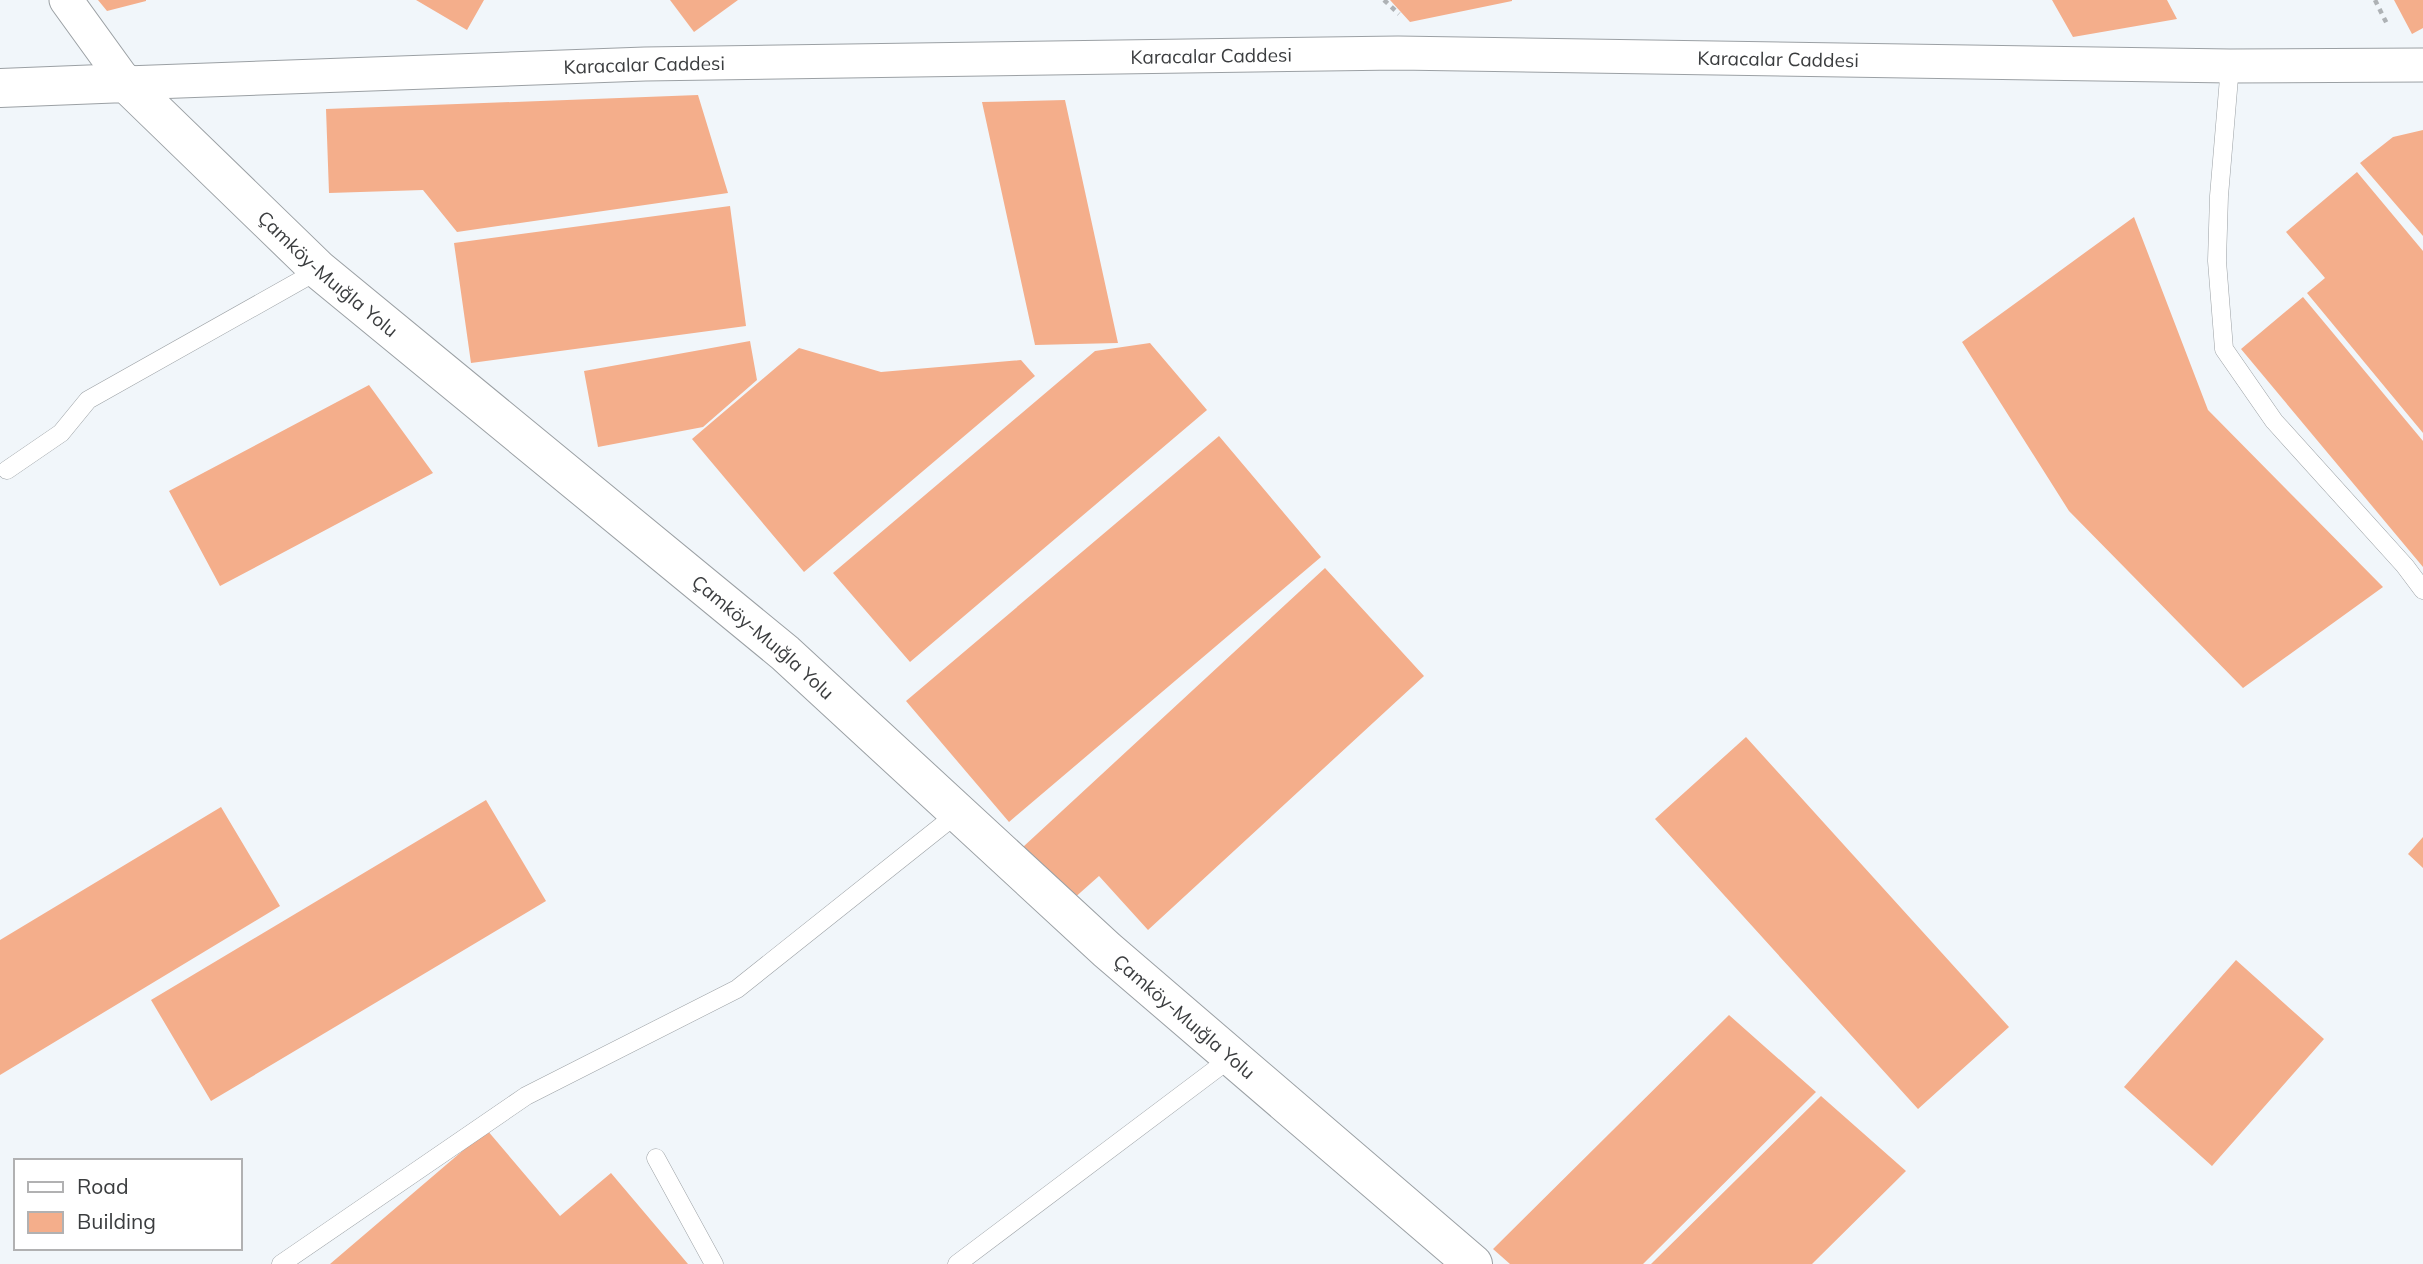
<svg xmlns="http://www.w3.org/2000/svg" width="2423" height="1264" viewBox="0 0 2423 1264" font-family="Mulish,sans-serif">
<rect width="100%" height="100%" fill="#f1f6fa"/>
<path fill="#f4ae8b" d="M98 0H146V1L107 11Z
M416 0H484L467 30Z
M670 0H738L694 32Z
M1390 0H1512V1L1410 22Z
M2052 0H2167L2177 19 2073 37Z
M2394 0H2423V28L2412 34Z
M698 95 728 193 457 232 423 190 329 193 326 109Z
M1065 100 1118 343 1035 345 982 102Z
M2423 130V236L2360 163 2393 137Z
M2357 172 2423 251V433L2307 293 2325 278 2286 232Z
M730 206 746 326 471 363 454 243Z
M2134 217 2208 410 2383 587 2243 688 2069 511 1962 342Z
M2303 297 2423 441V567L2241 349Z
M750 341 757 380 703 427 598 447 584 371Z
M1150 343 1207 410 910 662 833 573 1095 351Z
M799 348 881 372 1021 360 1035 376 804 572 692 439Z
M369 385 433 473 220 586 169 491Z
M1219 436 1321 557 1009 822 906 701Z
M1325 568 1424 676 1148 930 1099 876 1072 900 1023 847Z
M1746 737 2009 1027 1918 1109 1655 819Z
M486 800 546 901 211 1101 151 1000Z
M221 807 280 906 0 1075V940Z
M2423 837V868L2408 854Z
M2236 960 2324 1039 2212 1166 2124 1087Z
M1729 1015 1816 1092 1643 1264H1510L1493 1249Z
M1821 1096 1906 1171 1812 1264H1651Z
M487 1130 560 1216 611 1173 688 1264H330Z"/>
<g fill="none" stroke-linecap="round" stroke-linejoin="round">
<g stroke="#9ba0a4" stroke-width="19">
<path id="service" d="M2230 66 2219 196 2217 261 2224 349 2274 421 2405 566 2423 590
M7 470 61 433 88 400 319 270
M656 1158 714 1264
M281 1264 526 1096 737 989 958 813
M957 1264 1232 1057"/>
</g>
<g stroke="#9ba0a4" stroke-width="35">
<g id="minor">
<path id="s1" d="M66 0 126 83 645 64 1398 53 2230 66 2423 65"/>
</g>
</g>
<g stroke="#9ba0a4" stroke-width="40">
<g id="tertiary">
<path id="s2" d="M0 88 126 83 319 270 785 653 1107 950 1473 1264"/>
</g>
</g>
<path stroke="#aeb2b5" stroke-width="4.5" stroke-dasharray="5 5" stroke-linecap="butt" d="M1384 0 1399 14
M2375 0 2388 26"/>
<use href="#service" stroke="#fff" stroke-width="18"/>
<use href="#minor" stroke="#fff" stroke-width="33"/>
<use href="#tertiary" stroke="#fff" stroke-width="38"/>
</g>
<g text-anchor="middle" stroke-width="6" stroke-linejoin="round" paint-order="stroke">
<g font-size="19" fill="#3b3d3f" stroke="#fff">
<text dy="7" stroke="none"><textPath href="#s1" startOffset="1188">Karacalar Caddesi</textPath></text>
<text dy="7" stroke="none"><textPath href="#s1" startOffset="1755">Karacalar Caddesi</textPath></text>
<text dy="7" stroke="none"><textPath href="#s1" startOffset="621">Karacalar Caddesi</textPath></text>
<text dy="7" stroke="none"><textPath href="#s2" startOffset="404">Çamköy-Muığla Yolu</textPath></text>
<text dy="7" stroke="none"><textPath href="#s2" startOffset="971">Çamköy-Muığla Yolu</textPath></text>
<text dy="7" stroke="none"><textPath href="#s2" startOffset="1538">Çamköy-Muığla Yolu</textPath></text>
</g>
</g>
<rect x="14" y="1159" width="228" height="91" fill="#ffffff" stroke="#b1b1b2" stroke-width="2"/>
<rect x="28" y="1182" width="35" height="10" fill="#ffffff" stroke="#b1b1b2" stroke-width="2"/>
<text x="77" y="1194" font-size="21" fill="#3b3d3f">Road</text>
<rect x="28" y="1212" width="35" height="21" fill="#f4ae8b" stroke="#b1b1b2" stroke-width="2"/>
<text x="77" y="1229" font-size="21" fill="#3b3d3f">Building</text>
</svg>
